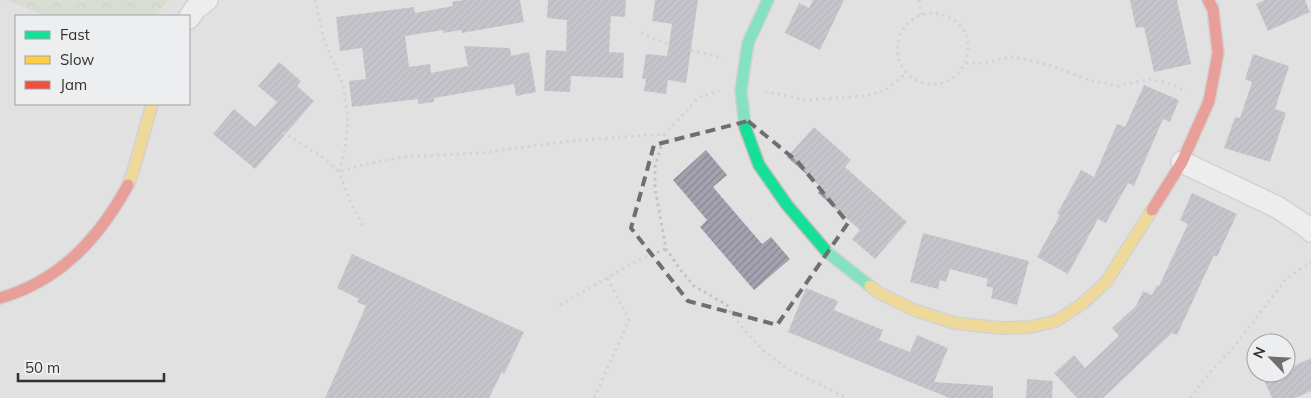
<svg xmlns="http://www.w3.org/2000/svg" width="1311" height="398" viewBox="0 0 1311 398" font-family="Mulish,sans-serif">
<defs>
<pattern id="forest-crowns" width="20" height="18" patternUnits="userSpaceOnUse" patternTransform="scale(1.25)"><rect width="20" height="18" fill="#cdd7bd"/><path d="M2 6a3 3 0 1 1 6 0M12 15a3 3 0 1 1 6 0" fill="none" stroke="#b0b9a3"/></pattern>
<pattern id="building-hatch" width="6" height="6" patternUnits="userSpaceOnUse" patternTransform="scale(1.25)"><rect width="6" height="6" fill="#a5a2b0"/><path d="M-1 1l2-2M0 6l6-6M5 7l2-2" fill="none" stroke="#878590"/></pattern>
</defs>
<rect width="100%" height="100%" fill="#e1e1e2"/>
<path fill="url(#forest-crowns)" d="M6 0H170L162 7 157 16H45Z"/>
<path fill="url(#building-hatch)" d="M463 0H520L524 22 462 33 461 30 443 33V30L405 36 409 67 430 64 431 73 468 66 464 46 510 48 511 56 529 52 536 92 516 96 514 84 434 98V102L418 104V99L352 107 349 81 366 79 362 48 340 51 336 17 414 7 415 13 453 6 452 2Z
M548 0H626L625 17 611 16 609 52 624 53 623 78 571 76 570 92 544 91 546 50 566 51 567 20 547 18Z
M655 0H698L686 83 668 80 666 94 644 91 646 79H642L646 54 667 56 672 24 652 21Z
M813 0H844L820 50 785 33 799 3 809 8Z
M1130 0H1177L1191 64 1154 72 1144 27 1136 28Z
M1265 0H1305L1310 12 1268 31 1256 4Z
M1253 54 1289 66 1275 109 1286 113 1270 162 1224 148 1235 117 1240 118 1252 82 1245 79Z
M279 62 301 81 297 86 314 101 255 169 213 134 234 109 255 127 277 102 258 86Z
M1144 85 1179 100 1170 122 1163 119 1134 186 1128 183 1106 223 1098 219 1068 274 1037 257 1060 215 1057 214 1081 170 1094 177 1117 124 1125 127Z
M814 127 851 160 845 167 907 222 875 259 852 239 860 230 818 193 822 188 787 157Z
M706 150 727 175 713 187 762 244 771 237 790 259 754 290 700 227 707 220 673 180Z
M1192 193 1237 214 1217 257 1214 255 1177 335 1172 333 1103 398H1077L1054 373 1074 355 1085 368 1119 336 1112 328 1136 306 1143 291 1152 295 1157 285 1159 286 1188 224 1180 220Z
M923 233 1029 261 1017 305 991 298 993 288 986 286 988 279 950 269 946 282 940 280 938 289 910 282Z
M352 254 524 332 504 374 502 372 489 398H325L366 306 357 302 359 299 337 288Z
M806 288 838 301 834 310 883 330 879 340 910 352 917 335 948 348 934 382 993 386V398H949L788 332Z
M1311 358V391L1295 398H1272L1264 380 1280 373H1286V370Z
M1027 379 1053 381 1052 398H1026Z"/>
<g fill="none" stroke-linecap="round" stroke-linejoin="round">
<g stroke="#bebebf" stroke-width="24">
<path id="street" d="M189 18 195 9 207 0
M1182 162 1277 207 1306 226 1311 231"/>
</g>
<g stroke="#bebebf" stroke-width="14">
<path id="fast" d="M768 0 748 43 741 90 745 127 759 165 787 205 828 253 870 286"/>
</g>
<g stroke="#bebebf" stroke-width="14">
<path id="slow" d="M128 185 133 172 152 104
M870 286 879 293 914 310 955 323 1000 328 1031 327 1056 321 1082 304 1106 282 1152 210"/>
</g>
<g stroke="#bebebf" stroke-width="14">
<path id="jam" d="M1152 210 1182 162 1209 101 1218 53 1213 9 1208 0
M0 298C60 281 99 238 128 185"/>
</g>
<path stroke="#c1c2c2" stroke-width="3" stroke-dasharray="2.5 4" stroke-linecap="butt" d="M315 0 324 40 343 85 348 117 346 144 339 172 349 199 363 226
M919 0 921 15
M641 33 669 45
M691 50 723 58
M966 63H986L1010 57 1030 60 1055 67 1092 81 1118 86 1149 79 1167 83 1187 91
M765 92 779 94 804 100 866 96 886 90 906 73C903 67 898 61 898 55 895 37 906 19 924 14 934 12 942 14 950 18 992 39 954 112 906 73
M283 132 325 159 339 172 366 164 403 157 481 153 570 141 665 134 699 97 719 91
M665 134 655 166V188L666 249 680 269 694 286 727 305 731 313 747 333 764 351 788 369 847 398
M560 305 638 260 666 249
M594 398 629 320 607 278
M1190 398 1211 371 1233 348 1286 279 1311 262"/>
<use href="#street" stroke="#fafafb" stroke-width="21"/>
<use href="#fast" stroke="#16e098" stroke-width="11"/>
<use href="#slow" stroke="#ffcf43" stroke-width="11"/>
<use href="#jam" stroke="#f24e42" stroke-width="11"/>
</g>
<path d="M0 0H1311V398H0ZM748 121 798 162 848 223 777 325 688 301 631 228 654 145Z" fill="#e1e1e2" fill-opacity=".55" fill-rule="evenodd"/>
<path fill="none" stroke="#6f6f6f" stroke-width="4" stroke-dasharray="10 6" stroke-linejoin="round" d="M748 121 798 162 848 223 777 325 688 301 631 228 654 145Z"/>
<rect x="15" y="15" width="175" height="90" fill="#edeef0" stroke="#a2a2a4"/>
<rect x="25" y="31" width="25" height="8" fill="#16e098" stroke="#a2a2a4"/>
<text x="60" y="40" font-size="15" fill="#313131">Fast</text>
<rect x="25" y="56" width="25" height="8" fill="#ffcf43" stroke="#a2a2a4"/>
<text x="60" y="65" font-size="15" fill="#313131">Slow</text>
<rect x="25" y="81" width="25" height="8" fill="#f24e42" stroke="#a2a2a4"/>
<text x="60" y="90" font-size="15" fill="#313131">Jam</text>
<g transform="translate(1271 358) rotate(295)"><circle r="24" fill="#edeef0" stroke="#a2a2a4"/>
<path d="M0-4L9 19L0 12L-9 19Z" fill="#6f6f6f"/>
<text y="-8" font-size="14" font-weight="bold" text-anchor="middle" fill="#313131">N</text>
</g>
<path d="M18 373v8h146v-8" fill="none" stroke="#313131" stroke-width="2.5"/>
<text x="25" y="373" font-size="15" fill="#313131" stroke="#edeef0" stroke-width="4" paint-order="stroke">50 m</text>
</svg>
